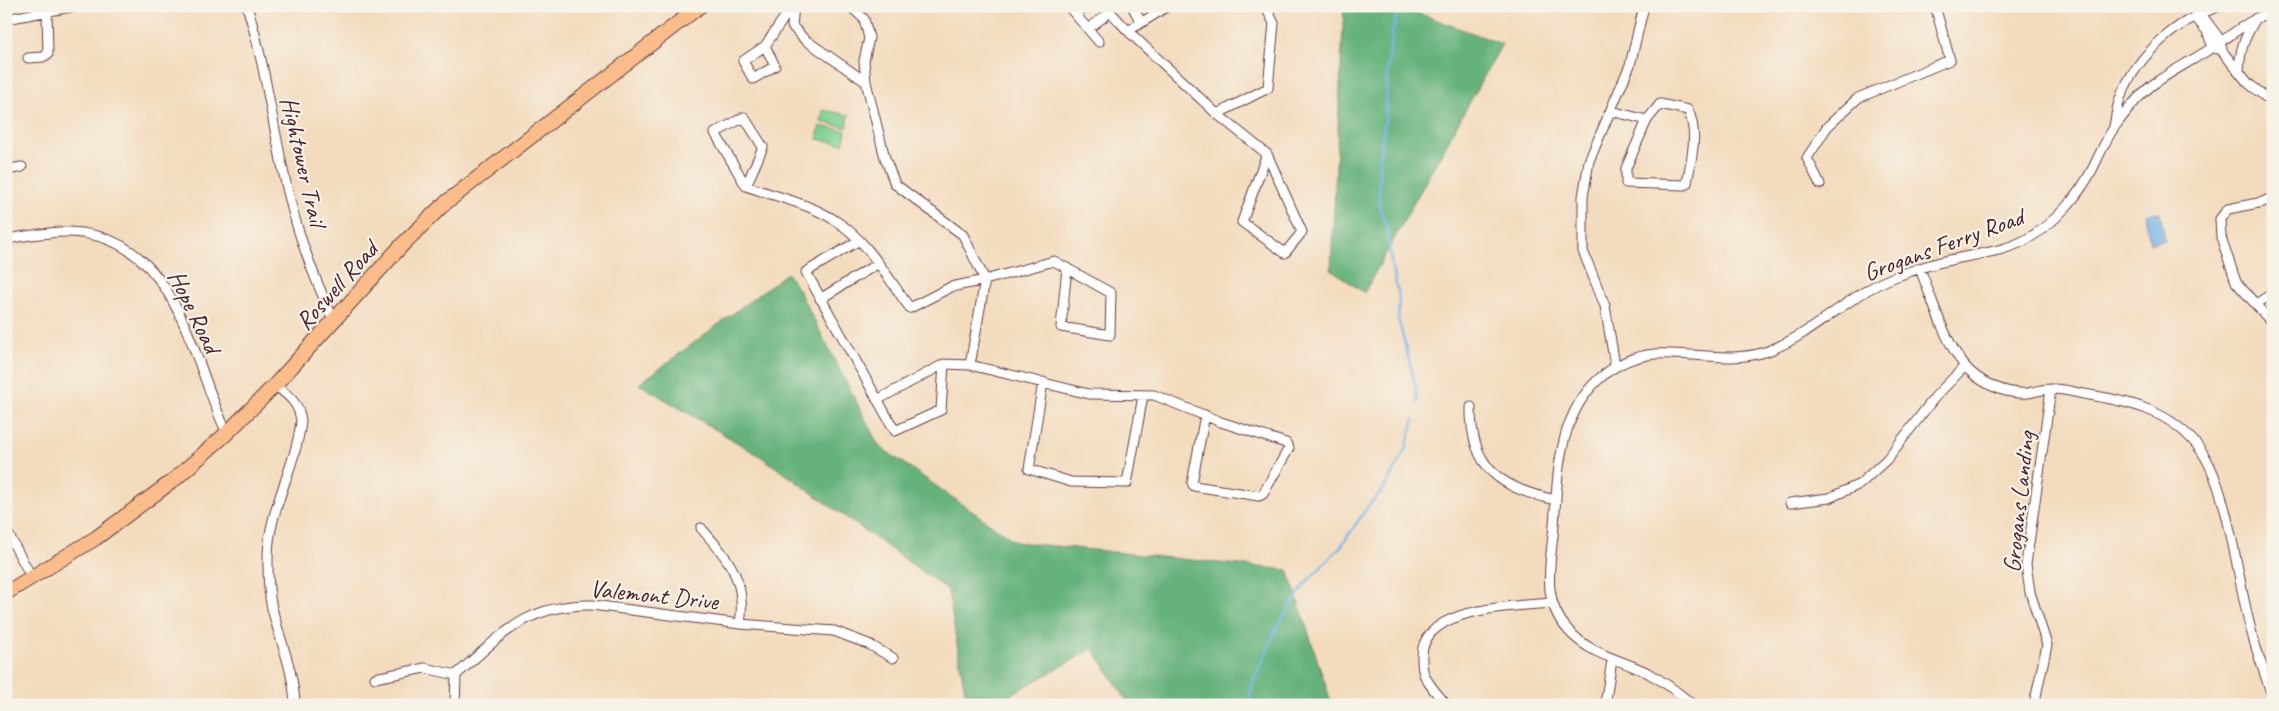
<svg xmlns="http://www.w3.org/2000/svg" width="2279" height="711" viewBox="0 0 2279 711" font-family="Caveat,sans-serif">
<rect width="100%" height="100%" fill="#f7f3e8"/>
<filter id="ink" filterUnits="userSpaceOnUse"><feTurbulence type="fractalNoise" baseFrequency=".02" numOctaves="2"/><feDisplacementMap in="SourceGraphic" scale="10" xChannelSelector="R" yChannelSelector="G"/><feConvolveMatrix kernelMatrix="1 2 1 2 8 2 1 2 1" color-interpolation-filters="sRGB"/></filter>
<filter id="wash" filterUnits="userSpaceOnUse"><feTurbulence type="fractalNoise" baseFrequency=".0096" numOctaves="4" result="noise"/><feDisplacementMap in="SourceGraphic" scale="20" xChannelSelector="R" yChannelSelector="G"/><feGaussianBlur stdDeviation="1.12" result="paint"/><feColorMatrix in="noise" values="0 0 0 0 0 0 0 0 0 0 0 0 0 0 0 0 0 1.4 0 .05"/><feComposite in="paint" operator="in"/></filter>
<g filter="url(#wash)">
<rect width="100%" height="100%" fill="#f3dbbd"/>
<path fill="#7dd092" stroke="#64785e" d="M823 110 849 115 847 128 821 122Z
M820 126 846 131 843 144 817 139Z"/>
<path fill="#66b27c" stroke="#586854" d="M1344 6H1399L1502 44 1364 293 1331 269Z
M787 273 799 291 879 446 1016 542 1288 570 1332 705H1130L1093 649 992 705H967L948 590 763 458 639 384Z"/>
<path fill="#71b3e6" stroke="#5e6988" d="M2160 212 2165 240 2150 243 2145 214Z"/>
<g fill="none" stroke-linecap="round" stroke-linejoin="round">
<path stroke="#71b3e6" stroke-width="2.5" d="M1399 6 1392 35 1387 78 1385 119 1379 162V205L1387 229 1392 268 1399 296 1398 318 1414 379 1418 403
M1248 705 1252 685 1277 627 1305 584 1341 546 1369 505 1383 490 1406 448 1414 419"/>
</g>
</g>
<g filter="url(#ink)">
<g fill="none" stroke-linecap="round" stroke-linejoin="round">
<g stroke="#633b41" stroke-width="11">
<path id="street" d="M247 6C266 67 273 130 288 192 298 236 315 280 334 321
M794 6 792 26 804 39 866 82
M850 6 864 19 869 38 864 61 866 82 885 158 895 184 963 235 985 280 970 365
M1068 6 1099 42
M1105 6 1128 31 1217 114 1267 154 1302 232 1285 253 1242 222 1267 154
M1132 6 1141 22
M1076 13 1087 6
M2201 14 2221 41 2222 51 2248 83 2273 103
M2195 17 2207 31 2213 48 2217 49
M6 19 76 6
M1088 29 1109 13
M1128 31 1168 6
M765 46 775 66 753 79 743 61 765 46 792 6
M28 58 43 57 48 54 47 11
M2239 72C2240 48 2244 39 2256 18
M1611 111 1647 120 1626 168V183L1685 185 1687 183C1691 159 1699 134 1688 110L1660 104 1647 120
M1217 114 1268 88 1274 23 1265 6
M2114 126C2116 117 2117 105 2121 96 2138 54 2178 19 2221 6
M6 170 22 167
M1820 184 1807 158 1827 127 1858 98 1950 60 1935 6
M746 186 763 147 744 117 715 133 746 186C777 197 812 204 839 223 869 243 889 280 910 308L951 287 985 280 1054 261 1111 293 1110 335 1061 327 1067 268
M2273 197 2263 202 2228 209 2220 219 2221 237 2236 282 2273 324
M6 239C27 236 49 231 70 232 178 236 190 357 227 433
M858 241 806 272 895 431 941 410 944 364
M1920 269C1933 301 1943 338 1964 365 1978 382 2005 395 2028 393 2035 392 2043 389 2050 389 2061 388 2073 392 2084 394 2128 401 2171 410 2200 449 2228 487 2237 577 2250 626 2256 651 2265 674 2273 698
M820 299 877 264
M2256 304 2273 293
M1615 365 1605 306 1583 251V197L1589 161 1630 65 1644 6
M1043 382 1029 469 1071 482 1127 483 1143 396
M275 385C289 396 299 403 301 421 296 467 269 508 268 555 268 574 268 594 273 612 281 643 294 672 295 705
M877 400 944 364 970 365 1089 394 1154 395 1221 422 1286 443 1289 448 1263 494 1259 496 1194 486 1192 483 1205 415
M1471 407C1470 468 1501 489 1556 500
M1790 503 1829 498 1860 484 1887 459 1935 397 1965 366
M701 528C728 559 747 579 740 624
M6 530 32 578
M375 678 425 668 456 675
M455 705 456 675C502 635 526 604 592 605L740 624 834 631 868 644 893 658
M1446 705C1439 695 1428 685 1424 674 1422 669 1422 664 1422 658 1420 606 1514 607 1550 603
M1605 705 1612 660
M1693 705C1679 693 1665 682 1648 673 1620 659 1590 655 1568 630 1540 599 1551 563 1554 525 1558 473 1558 415 1600 378 1616 364 1634 356 1655 354 1691 352 1730 363 1765 352 1812 336 1846 296 1892 278 1910 271 1931 264 1950 260 1976 254 2004 252 2027 239 2054 224 2079 196 2093 168 2100 154 2106 138 2116 125 2127 110 2142 91 2158 81 2175 69 2193 60 2210 49 2232 35 2248 20 2273 11
M2034 705 2047 645 2030 592 2026 564 2051 389"/>
</g>
<g stroke="#633b41" stroke-width="16">
<path id="primary" d="M6 593 96 538 175 479 227 433 275 385 403 244 444 204 700 6"/>
</g>
<use href="#street" stroke="#fff" stroke-width="9"/>
<use href="#primary" stroke="#f9bc8a" stroke-width="14"/>
</g>
</g>
<g text-anchor="middle" stroke-width="4.5" stroke-linejoin="round" paint-order="stroke">
<g font-size="25" fill="#4a1f2b" stroke="#f7f3e8">
<text transform="translate(304 161) rotate(77)" y="9">Hightower Trail</text>
<text transform="translate(1943 244) rotate(-20)" y="9">Grogans Ferry Road</text>
<text transform="translate(336 285) rotate(-48)" y="9">Roswell Road</text>
<text transform="translate(195 311) rotate(64)" y="9">Hope Road</text>
<text transform="translate(2018 502) rotate(-84)" y="9">Grogans Landing</text>
<text transform="translate(654 594) rotate(6)" y="9">Valemont Drive</text>
</g>
</g>
<rect width="2279" height="711" fill="none" stroke="#f7f3e8" stroke-width="25"/>
</svg>
